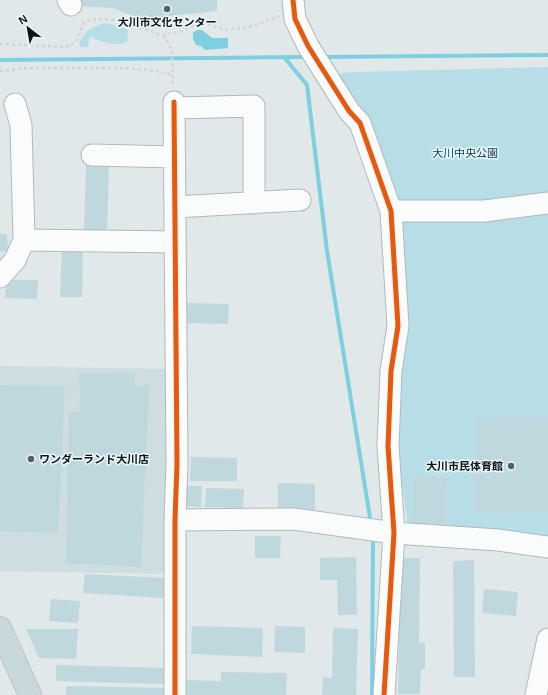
<svg xmlns="http://www.w3.org/2000/svg" width="548" height="695" viewBox="0 0 548 695" font-family="Helvetica,'Noto Sans JP',sans-serif">
<rect width="100%" height="100%" fill="#e0e8ea"/>
<path fill="#cddde0" d="M0 366 167 369 170 574 0 571Z"/>
<path fill="#b7dee7" d="M104 23 115 25 128 30 127 42C113 47 102 42 90 36L88 47H80L79 43C85 31 91 27 104 23Z
M548 67V540L408 525 396 445 406 328 392 197 361 107 340 80 338 75 343 73 354 72Z"/>
<path fill="#7ed0e1" d="M197 30H202L212 38H228V48L205 50 201 46 196 45 193 39V33Z"/>
<g fill="none" stroke-linecap="round" stroke-linejoin="round">
<path stroke="#7ed0e1" stroke-width="4" d="M284 57 307 85 327 251 371 524
M322 57 548 55
M0 60 308 57
M372 695 373 537"/>
</g>
<path fill="#bed8dd" d="M78 0H217V11L141 19 113 8 76 6Z
M86 165 109 166 107 233 84 232Z
M0 234H7L8 251 0 252Z
M62 247H83L82 297H60Z
M6 280H38L37 299 5 298Z
M185 303 229 304 228 324 184 323Z
M79 373H134V387L149 385 141 567 66 563 69 413 80 412Z
M0 385 65 386 58 533 0 531Z
M548 417V512L474 513 475 419Z
M191 457 237 458V481H190Z
M414 476 447 477 446 524H413Z
M278 483 315 484V510L278 509Z
M182 486H202L201 507 181 506Z
M206 488 244 489 243 508 205 507Z
M255 536H281L280 558H255Z
M356 557 357 615H338L337 580H320V558Z
M400 558H420L419 643H425V669H421L420 694H398Z
M474 560 475 677H454L453 561Z
M85 574 165 578 164 598 83 593Z
M484 589 518 592 516 616 482 613Z
M51 599 80 601 78 623 49 621Z
M192 626 263 628 262 657 191 654Z
M275 626 305 627V653L274 652Z
M333 628 358 629 356 695H322L323 677 332 678Z
M26 629H78L76 659 39 658Z
M56 665 164 668V684L56 681Z
M221 672 287 673 286 695H182L183 680 221 681Z
M66 686 167 688V695H66Z"/>
<g fill="none" stroke-linecap="round" stroke-linejoin="round">
<g stroke="#b2b8ba" stroke-width="23">
<path id="minor" d="M68 0 71 5
M293 0 295 19 308 46 349 111 360 123 391 211 398 326 391 371 388 446 394 533 384 695
M174 102 177 464 175 520V695
M15 104 21 125 24 240
M174 108 254 106V203
M92 155 174 157
M175 207 300 200
M391 211H484L548 203
M0 277 15 260 24 240 175 242
M175 520 294 519 394 533 498 540 548 547
M536 695 548 639"/>
</g>
<g stroke="#bfc3c4" stroke-width="24">
<path id="highway" d="M0 628 30 695"/>
</g>
<path stroke="#d2d4d5" stroke-width="2.5" stroke-dasharray="3 3" stroke-linecap="butt" d="M164 35 172 51 173 86
M0 44 66 47 76 42 84 22 99 19 118 20 161 35 180 32 191 26 205 23 226 30 254 26 279 16
M0 71C27 67 53 68 80 68 111 68 143 67 173 75"/>
<use href="#minor" stroke="#fafcfc" stroke-width="21"/>
<use href="#highway" stroke="#c9d8dc" stroke-width="22"/>
<g stroke="#e9f7fb" stroke-width="8">
<path id="cycleway" d="M293 0 295 19 308 46 349 111 360 123 391 211 398 326 391 371 388 446 394 533 384 695
M174 102 177 464 175 520V695"/>
</g>
<use href="#cycleway" stroke="#e8590c" stroke-width="5"/>
</g>
<g fill="#585e5f" stroke="#e9f7fb" stroke-width="1.5">
<circle cx="167" cy="9" r="4"/>
<circle cx="31" cy="459" r="4"/>
<circle cx="511" cy="466" r="4"/>
</g>
<g text-anchor="middle" stroke-width="3" stroke-linejoin="round" paint-order="stroke">
<g font-size="11" font-weight="bold" fill="#0e1314" stroke="#e9f7fb">
<text x="167" y="26">大川市文化センター</text>
<text x="39" y="463" text-anchor="start">ワンダーランド大川店</text>
<text x="503" y="470" text-anchor="end">大川市民体育館</text>
</g>
<g font-size="11" fill="#093e48" stroke="#e9f7fb">
<text x="465" y="157">大川中央公園</text>
</g>
</g>
<g transform="translate(28 28) rotate(329)" stroke="#e9f7fb" stroke-width="3" paint-order="stroke">
<path d="M0-3L7 15L0 10L-7 15Z" fill="#0e1314"/>
<text y="-6" font-size="11" font-weight="bold" text-anchor="middle" fill="#0e1314">N</text>
</g>
</svg>
